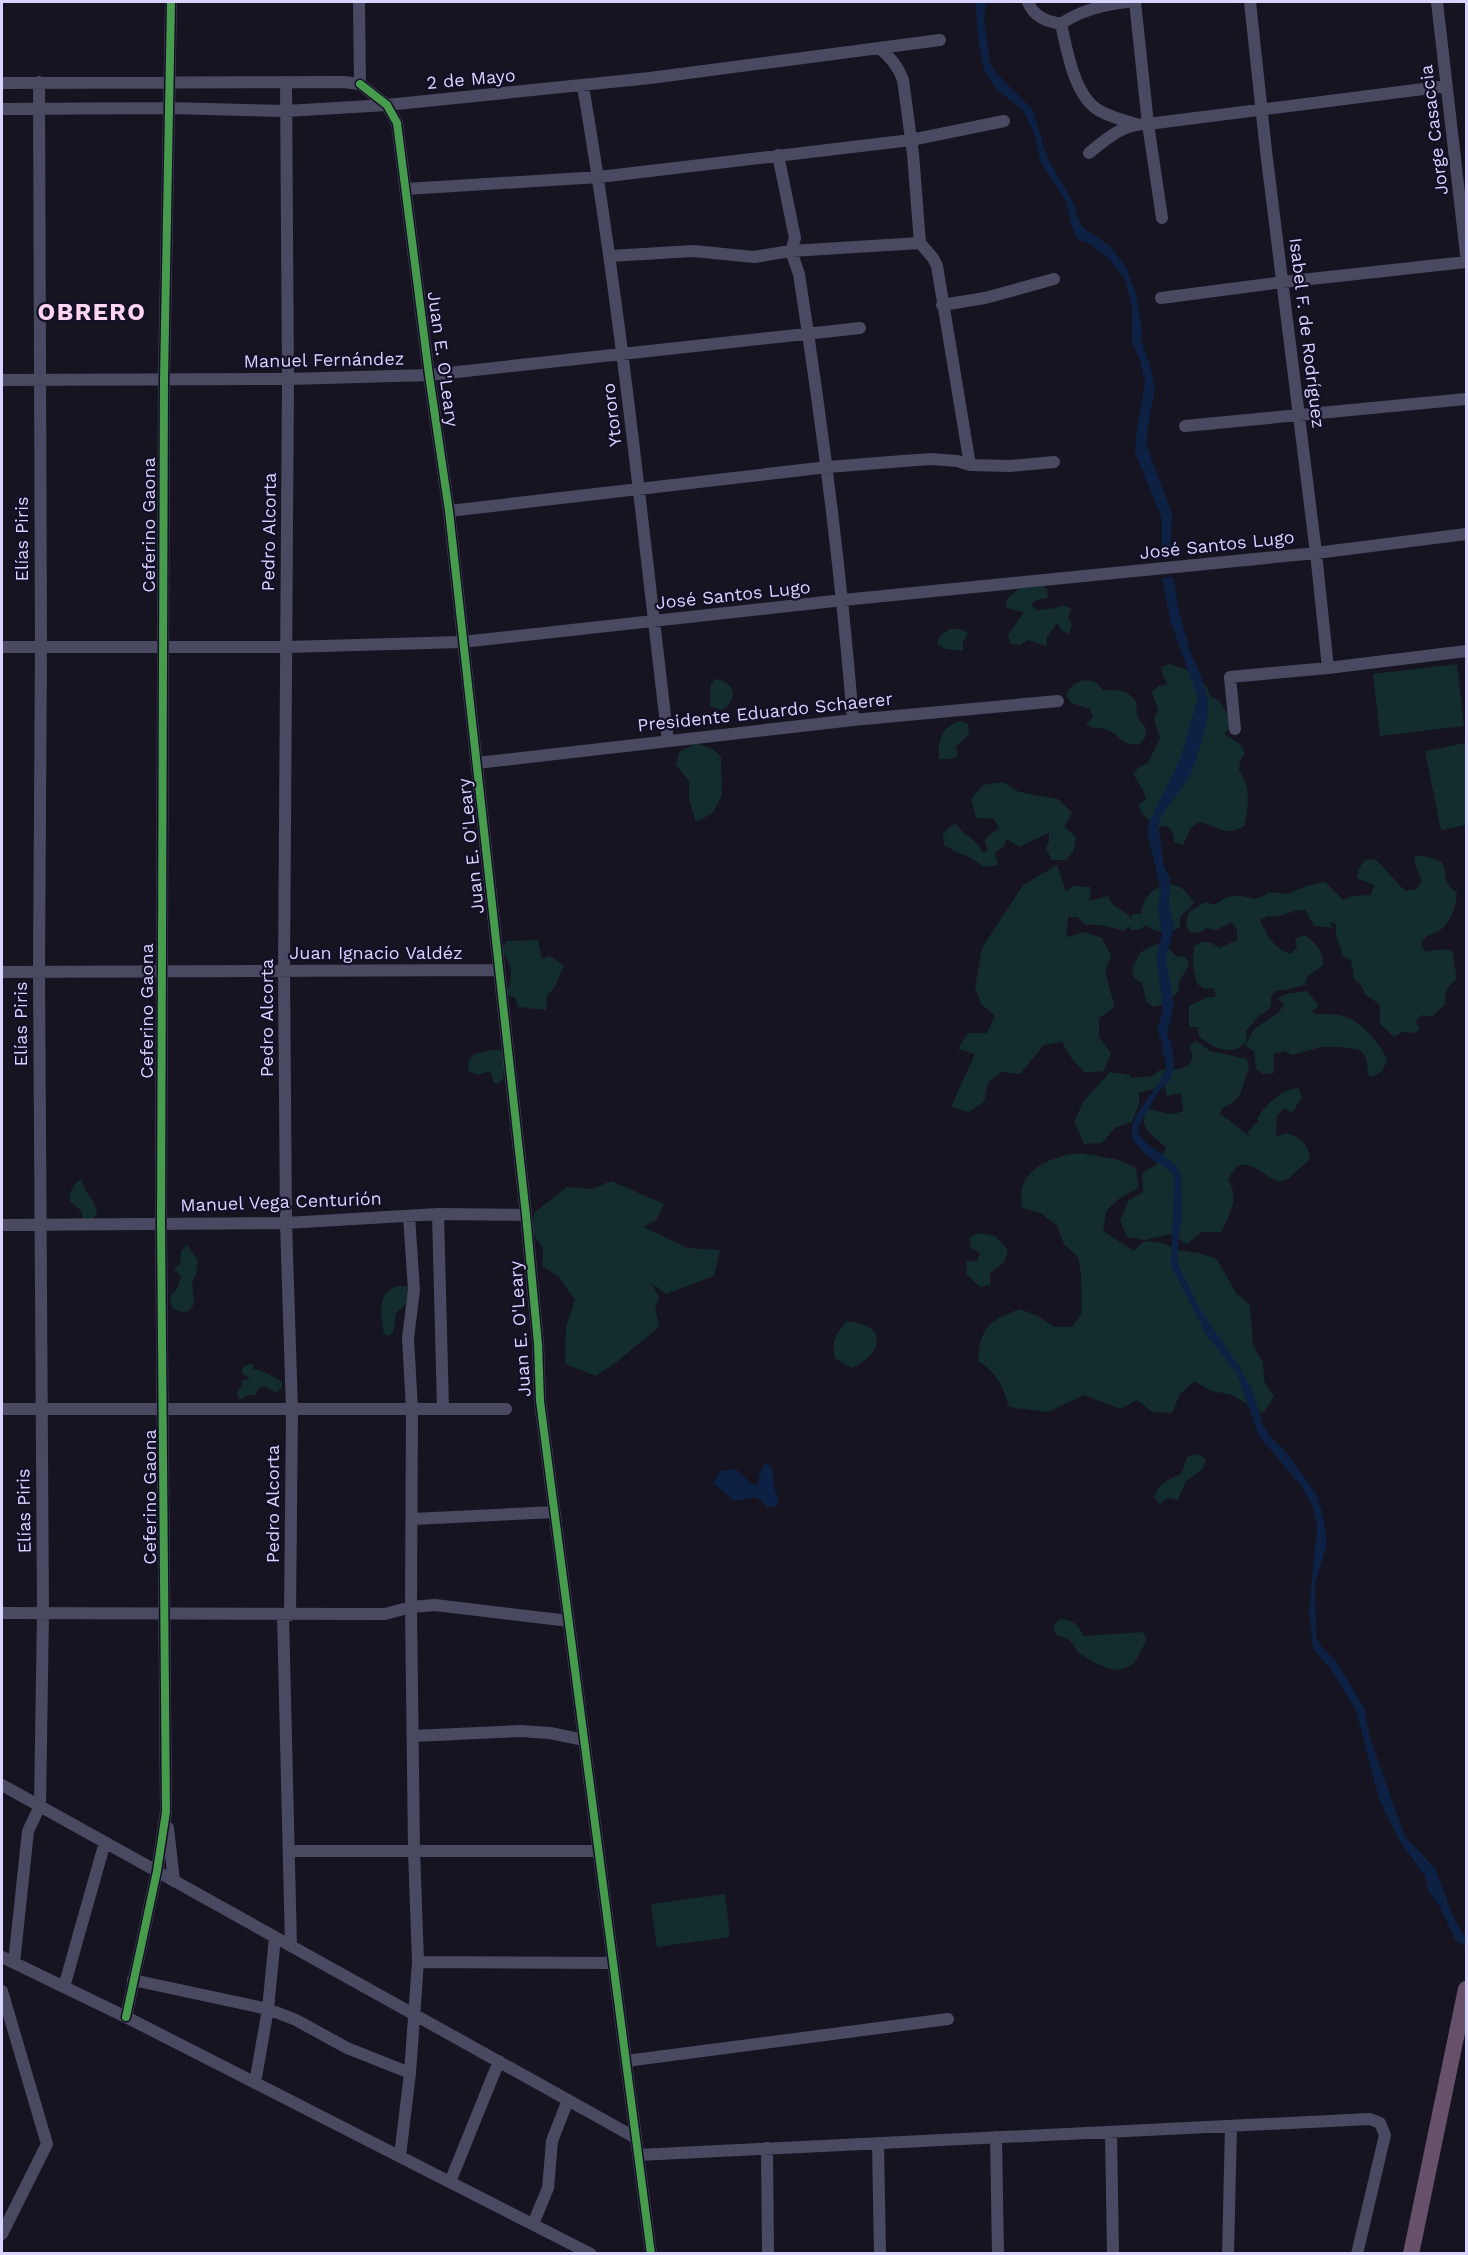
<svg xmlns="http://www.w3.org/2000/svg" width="1468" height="2255" viewBox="0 0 1468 2255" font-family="'Work Sans',sans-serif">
<rect width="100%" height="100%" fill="#161421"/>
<path fill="#132c2d" d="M1040 583 1047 589 1048 598 1039 599 1031 604 1037 611C1047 608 1054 610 1063 605L1072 609 1068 617 1072 625 1069 634 1061 630 1058 622 1047 637 1046 646 1028 640 1020 645 1010 644 1008 635 1024 612 1006 608 1007 599 1022 586Z
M950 629H960L968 633 963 642V651L945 649 937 644 941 635Z
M1170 664 1188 670 1207 687 1210 696 1219 701 1230 717 1231 727 1224 734 1240 744 1245 753 1240 761 1239 771C1251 785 1249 809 1244 826 1227 838 1217 825 1199 822L1191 828 1183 845 1174 842 1173 833 1167 826 1156 827 1143 814 1138 805 1146 799 1143 790 1133 774 1139 767 1148 763 1160 738 1154 719 1158 710 1152 692 1159 686 1168 684 1163 676 1161 667Z
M1457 664 1464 726 1380 736 1373 674Z
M715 679C735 682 740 698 722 710L710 706V687Z
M1087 680 1097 683 1103 690C1119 690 1127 689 1137 703 1135 714 1138 720 1146 728L1145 738 1139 745C1120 745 1119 733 1105 729 1096 727 1095 730 1086 724L1093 717 1090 709 1072 703 1066 696C1071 685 1075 681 1087 680Z
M960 721 968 724 969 734 956 747 958 756 949 759H939C938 740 941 727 960 721Z
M696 743 713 749 721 757 722 795 713 813 696 822 689 799V781L676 765 679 752Z
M1466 743V825L1441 830 1425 751Z
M1003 782 1019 792 1058 799 1072 813 1064 827 1076 837 1074 850 1066 860H1052L1046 849 1049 841V833L1019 847 1007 839 1004 846 995 853 998 865 983 867C972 856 957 854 944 845L943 836 948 828 956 824C964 837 978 838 982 853L988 850 985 843 986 838 999 828 994 819 976 818 971 799 983 785Z
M1414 855C1465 860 1431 876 1457 892 1456 912 1447 932 1427 936L1421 943 1425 952 1444 949 1453 952C1453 962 1457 970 1456 980 1446 987 1445 992 1445 1004L1432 1017 1422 1015 1416 1021 1420 1030 1411 1033 1402 1032 1394 1037 1380 1024V1005L1365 994 1361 985 1354 979 1351 960 1342 956C1341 942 1334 938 1336 924L1330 922 1332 928 1314 926 1305 910C1290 909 1284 919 1268 916L1260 920C1269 938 1272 947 1290 954L1297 948 1295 939 1304 935C1315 942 1324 951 1323 965L1307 977 1305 985C1294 987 1288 991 1277 990L1271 996C1272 1015 1265 1009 1256 1019 1253 1023 1250 1028 1246 1031L1247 1041C1231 1058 1215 1048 1199 1037L1198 1027H1189V1006L1207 997H1216L1214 988 1205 989 1197 984 1193 966 1194 946C1204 940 1210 941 1219 948L1237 940V930L1232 922 1216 930 1207 928 1199 933 1189 932 1186 922 1189 912 1206 902 1215 905C1220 901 1226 897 1232 896 1249 893 1252 906 1269 892L1288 894 1306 886 1325 882 1343 900 1352 896 1371 895 1374 885 1357 878 1359 868 1365 860 1375 859C1386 869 1394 881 1406 891L1416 889 1422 882 1415 864Z
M1057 865 1066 892 1073 886 1091 887 1089 901 1108 896 1113 905 1129 915 1130 918 1133 914H1141C1142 895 1162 877 1181 888 1187 891 1190 898 1194 903L1180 917V927C1167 934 1156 934 1145 925L1141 929 1131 930 1129 926 1124 931C1112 927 1098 924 1086 925L1079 919V917H1068L1066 937 1085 932 1102 938 1111 955 1105 972 1115 1007 1099 1018V1037L1111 1053 1104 1071 1085 1073 1072 1059 1062 1042 1044 1045 1020 1074 1001 1072 988 1083 984 1102 969 1112 951 1107 975 1054 958 1049 968 1033H987L995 1016 981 1004 975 987 982 948 1023 885Z
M1171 937 1169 949 1176 956 1186 957 1189 965 1179 982 1178 992 1163 1005 1153 1007 1146 1001 1142 983 1134 978 1132 968 1141 952Z
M538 940 542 959 550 956 564 966 554 988 547 996 546 1010 518 1007 515 998 506 994C514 973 512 968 502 950L506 941Z
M1307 991 1319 1006 1311 1012C1321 1016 1329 1013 1339 1015 1360 1018 1377 1041 1387 1058 1384 1070 1381 1075 1369 1077L1366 1058 1360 1050 1341 1047H1321L1293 1055 1284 1051 1274 1054V1073L1263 1074 1256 1069 1254 1051 1245 1046 1254 1029 1278 1013 1284 1005 1278 998 1286 994Z
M1196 1040 1210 1051 1247 1059 1249 1069 1239 1096 1232 1103 1224 1107 1219 1114C1231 1119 1239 1130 1251 1137L1248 1133 1254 1125 1259 1121 1257 1119C1265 1105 1282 1089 1298 1088L1302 1097 1292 1113 1284 1108 1277 1116 1276 1137 1286 1133C1301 1138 1308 1143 1310 1159L1288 1179 1280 1182C1259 1176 1244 1147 1228 1180 1240 1197 1230 1215 1221 1232H1202L1187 1244 1171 1234 1145 1240 1127 1237 1120 1221 1128 1201 1143 1192 1142 1173 1156 1165 1166 1148C1154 1134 1137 1131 1147 1109 1163 1110 1166 1118 1183 1111L1181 1093 1167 1096 1165 1086 1139 1093V1103L1132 1122 1115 1128 1102 1143 1084 1144 1074 1122 1083 1102 1110 1072 1130 1075 1131 1078 1152 1076 1160 1070 1180 1069 1189 1065 1193 1056 1189 1047Z
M492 1050H502L506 1056 503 1080 497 1084 493 1082 492 1075 489 1071 478 1075 468 1071 469 1061 474 1054Z
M1081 1153 1119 1160 1136 1168 1139 1188 1121 1197 1106 1211 1103 1231 1134 1251 1144 1241 1162 1243 1179 1250 1199 1253 1217 1259 1236 1293 1250 1305 1253 1346 1263 1362 1264 1381 1274 1397 1263 1413 1230 1394 1211 1391 1194 1381 1180 1394 1172 1413 1152 1412 1137 1400 1120 1409 1084 1395 1048 1412 1009 1407C1002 1384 998 1374 978 1361 979 1328 991 1319 1020 1309L1038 1316 1054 1327H1072L1082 1312 1081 1275 1078 1257 1064 1244 1057 1226 1041 1213 1022 1208C1022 1202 1020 1194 1022 1188 1029 1164 1059 1155 1081 1153Z
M81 1179C85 1194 96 1200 97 1214L91 1220H82V1212L69 1200C70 1190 73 1185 81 1179Z
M611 1181 664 1204 656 1220 643 1227 688 1248 720 1250 714 1276 666 1294 651 1283 659 1297 655 1307 659 1327 618 1361 596 1376 565 1364 566 1327 575 1300 559 1277 542 1266 543 1248 532 1232 534 1213 567 1187 592 1189Z
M977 1233 995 1236 1008 1250 1005 1261 990 1274V1285L980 1287 966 1274 967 1260 977 1262 980 1253 971 1248 969 1238Z
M187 1245 198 1260 196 1274 192 1282 194 1304 189 1311 181 1312 172 1308 170 1296 177 1289 181 1276 174 1270 180 1264 181 1251Z
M398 1286 410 1287 408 1302 396 1313 393 1333 388 1336 384 1334C381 1316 376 1292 398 1286Z
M847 1321C855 1322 869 1324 874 1332 885 1347 863 1364 851 1368L835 1358C831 1342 836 1333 847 1321Z
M250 1363 254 1366 253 1369C259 1369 277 1378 282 1382V1387L276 1393 265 1386 259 1388 256 1395H248L240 1399 237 1395 238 1390 243 1385 241 1381 250 1379 242 1373V1368Z
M1198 1454 1206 1459 1203 1469 1186 1481 1178 1500 1168 1498 1160 1504 1154 1498C1159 1483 1167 1480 1181 1474L1187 1457Z
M1060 1619C1074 1620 1078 1625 1084 1636L1143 1632 1147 1640C1142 1647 1138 1660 1131 1665 1115 1678 1091 1660 1077 1652 1073 1641 1068 1638 1056 1635L1053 1626Z
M725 1894 730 1937 657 1947 651 1904Z"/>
<path fill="#0d2144" d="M975 2H986L984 17 990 63 996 73 1032 109 1048 159 1075 206 1078 219 1082 227 1110 246 1126 267 1136 294 1142 331 1141 340 1151 368 1155 391 1150 413 1146 444 1172 514 1170 554 1162 555V518L1135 453 1136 436 1145 383 1140 361 1132 342V308L1125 279 1108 258 1088 243 1078 240 1071 225 1067 203 1041 163 1034 133 1023 110 997 90 984 70 979 44Z
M1173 577 1180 617 1190 651 1201 676 1208 701 1207 721 1195 764 1188 779 1168 806 1158 823 1164 867 1170 879 1169 908 1174 926 1166 960 1174 1005 1167 1033 1172 1046 1174 1067 1169 1082 1158 1092 1139 1125 1138 1132 1145 1142 1175 1164 1181 1174 1182 1219 1178 1239V1264L1200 1309 1242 1371 1254 1394 1262 1422 1269 1435 1286 1452 1317 1495 1324 1520 1327 1545 1315 1584 1316 1635 1320 1645 1336 1661 1364 1708 1370 1738 1405 1837 1435 1868 1452 1914 1463 1934 1466 1935V1946L1456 1941 1437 1902 1428 1891V1886L1424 1875 1399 1840 1379 1799 1356 1710 1330 1668 1313 1649 1309 1610 1317 1526 1313 1507 1302 1487 1259 1436 1237 1374 1206 1334 1171 1266 1174 1183 1173 1173C1161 1164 1145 1157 1136 1144 1118 1118 1166 1088 1166 1065 1166 1060 1163 1053 1162 1047L1166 1046H1163L1157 1029 1163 1010 1156 954 1162 936 1158 908 1161 890 1147 833 1148 825 1181 757 1198 698 1170 619 1162 578Z
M765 1462C776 1469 772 1474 774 1485 775 1494 780 1496 778 1505L768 1508 760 1499 754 1497 734 1501 713 1483 721 1471 736 1469 752 1485 759 1484V1477Z"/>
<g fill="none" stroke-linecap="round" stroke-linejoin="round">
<path stroke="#4a4962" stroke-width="12" d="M359 2 360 84
M1028 2C1034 17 1046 21 1061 24 1079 11 1106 4 1127 2
M1135 2 1148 124 1162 218
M1250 2 1266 151 1316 553 1328 668
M1437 2 1466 254
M1061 24C1067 50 1074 97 1100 111 1111 117 1123 120 1135 124
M879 48C891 57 898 66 903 80L913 154 920 243 933 258 937 266 970 465
M286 82 288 379 284 971 286 1223 292 1409 290 1615H283L291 1946
M2 83 343 82 360 84
M360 84 387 105 397 123 429 375 449 511 526 1215 538 1344 540 1401 651 2254
M583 86C620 303 642 522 668 741
M2 109 169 108 286 111 387 105 650 78 940 40
M1089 153C1107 138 1124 123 1148 124L1447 86
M778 155 795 238 791 251 799 274C822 422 841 570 853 720
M406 189 599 177 911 140 1004 121
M610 256 693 251 754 257 791 251 920 243
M1161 298 1283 282 1466 262
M942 305 985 298 1054 279
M2 380 288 379 429 375 860 328
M1185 426 1466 399
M449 511 828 467 903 461 931 459 957 461 970 465 1010 466 1054 462
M2 647H286L462 642 843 600 1316 553 1466 534
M1235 729 1230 677 1328 668 1466 651
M477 763 853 720 1058 701
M2 972 499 970
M438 1214 443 1409
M2 1225 286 1223 438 1214 526 1215
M2 1409H506
M413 1519 554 1512
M2 1613 385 1614 411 1607 435 1605 569 1621
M413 1736 520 1731 550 1733 584 1740
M2 1785 636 2138
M168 1828 174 1881
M289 1851H597
M2 1957 126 2017 591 2254
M418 1962 612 1963
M14 1963 28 1831 40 1806 43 1613 39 971 41 646 39 82
M133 1980 268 2009 296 2020 347 2048 410 2073
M64 1987 105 1842
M2 1991 47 2144 2 2234
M126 2017 157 1871 166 1812 161 1224 164 380 171 2
M626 2061 948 2019
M255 2083 268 2009 275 1937
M1111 2132 1113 2254
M996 2137 998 2254
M878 2143 880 2254
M767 2148 768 2254
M638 2155 1370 2119 1380 2123 1385 2135 1357 2254
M400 2156 410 2073 418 1962 414 1850 411 1607 412 1409 408 1338 414 1290 409 1216
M450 2182 499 2061
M533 2224 548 2188 552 2141 568 2100
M1228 2254 1231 2126"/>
<path stroke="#67516a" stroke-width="16" d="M1411 2254 1466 1989"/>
<g stroke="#130f26" stroke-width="11">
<path id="cycleway" d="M360 84 387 105 397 123 429 375 449 511 526 1215 538 1344 540 1401 651 2254
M126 2017 157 1871 166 1812 161 1224 164 380 171 2"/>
</g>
<use href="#cycleway" stroke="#469c4c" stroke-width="8"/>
</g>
<g text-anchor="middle" stroke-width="4.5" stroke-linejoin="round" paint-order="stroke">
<g font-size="18" fill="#d9d4ff" stroke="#130f26">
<text transform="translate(471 79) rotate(-5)" y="6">2 de Mayo</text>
<text transform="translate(1434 130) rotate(-97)" y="6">Jorge Casaccia</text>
<text transform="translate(1307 333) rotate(83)" y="6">Isabel F. de Rodríguez</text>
<text transform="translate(443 359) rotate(82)" y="6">Juan E. O'Leary</text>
<text transform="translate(324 360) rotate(-1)" y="6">Manuel Fernández</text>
<text transform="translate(612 415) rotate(-97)" y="6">Ytororo</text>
<text transform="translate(149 525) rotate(-90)" y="6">Ceferino Gaona</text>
<text transform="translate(269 532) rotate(-89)" y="6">Pedro Alcorta</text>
<text transform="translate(22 539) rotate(-90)" y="6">Elías Piris</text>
<text transform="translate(1217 545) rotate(-6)" y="6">José Santos Lugo</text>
<text transform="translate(733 595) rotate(-6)" y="6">José Santos Lugo</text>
<text transform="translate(765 712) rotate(-6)" y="6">Presidente Eduardo Schaerer</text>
<text transform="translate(471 846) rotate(-96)" y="6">Juan E. O'Leary</text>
<text x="376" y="959">Juan Ignacio Valdéz</text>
<text transform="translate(147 1011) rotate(-90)" y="6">Ceferino Gaona</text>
<text transform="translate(267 1018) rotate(-90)" y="6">Pedro Alcorta</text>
<text transform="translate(21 1024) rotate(-90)" y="6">Elías Piris</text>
<text transform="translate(281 1202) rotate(-2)" y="6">Manuel Vega Centurión</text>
<text transform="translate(520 1329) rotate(-94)" y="6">Juan E. O'Leary</text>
<text transform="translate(150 1497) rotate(-90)" y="6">Ceferino Gaona</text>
<text transform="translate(273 1504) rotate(-90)" y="6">Pedro Alcorta</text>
<text transform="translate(24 1511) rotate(-91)" y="6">Elías Piris</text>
</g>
<g font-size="24" font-weight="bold" letter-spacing="1.5" fill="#ffd6f0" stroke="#130f26">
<text x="92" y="320">OBRERO</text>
</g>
</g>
<rect width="1468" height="2255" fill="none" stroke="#d9d4ff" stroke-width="6"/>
</svg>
